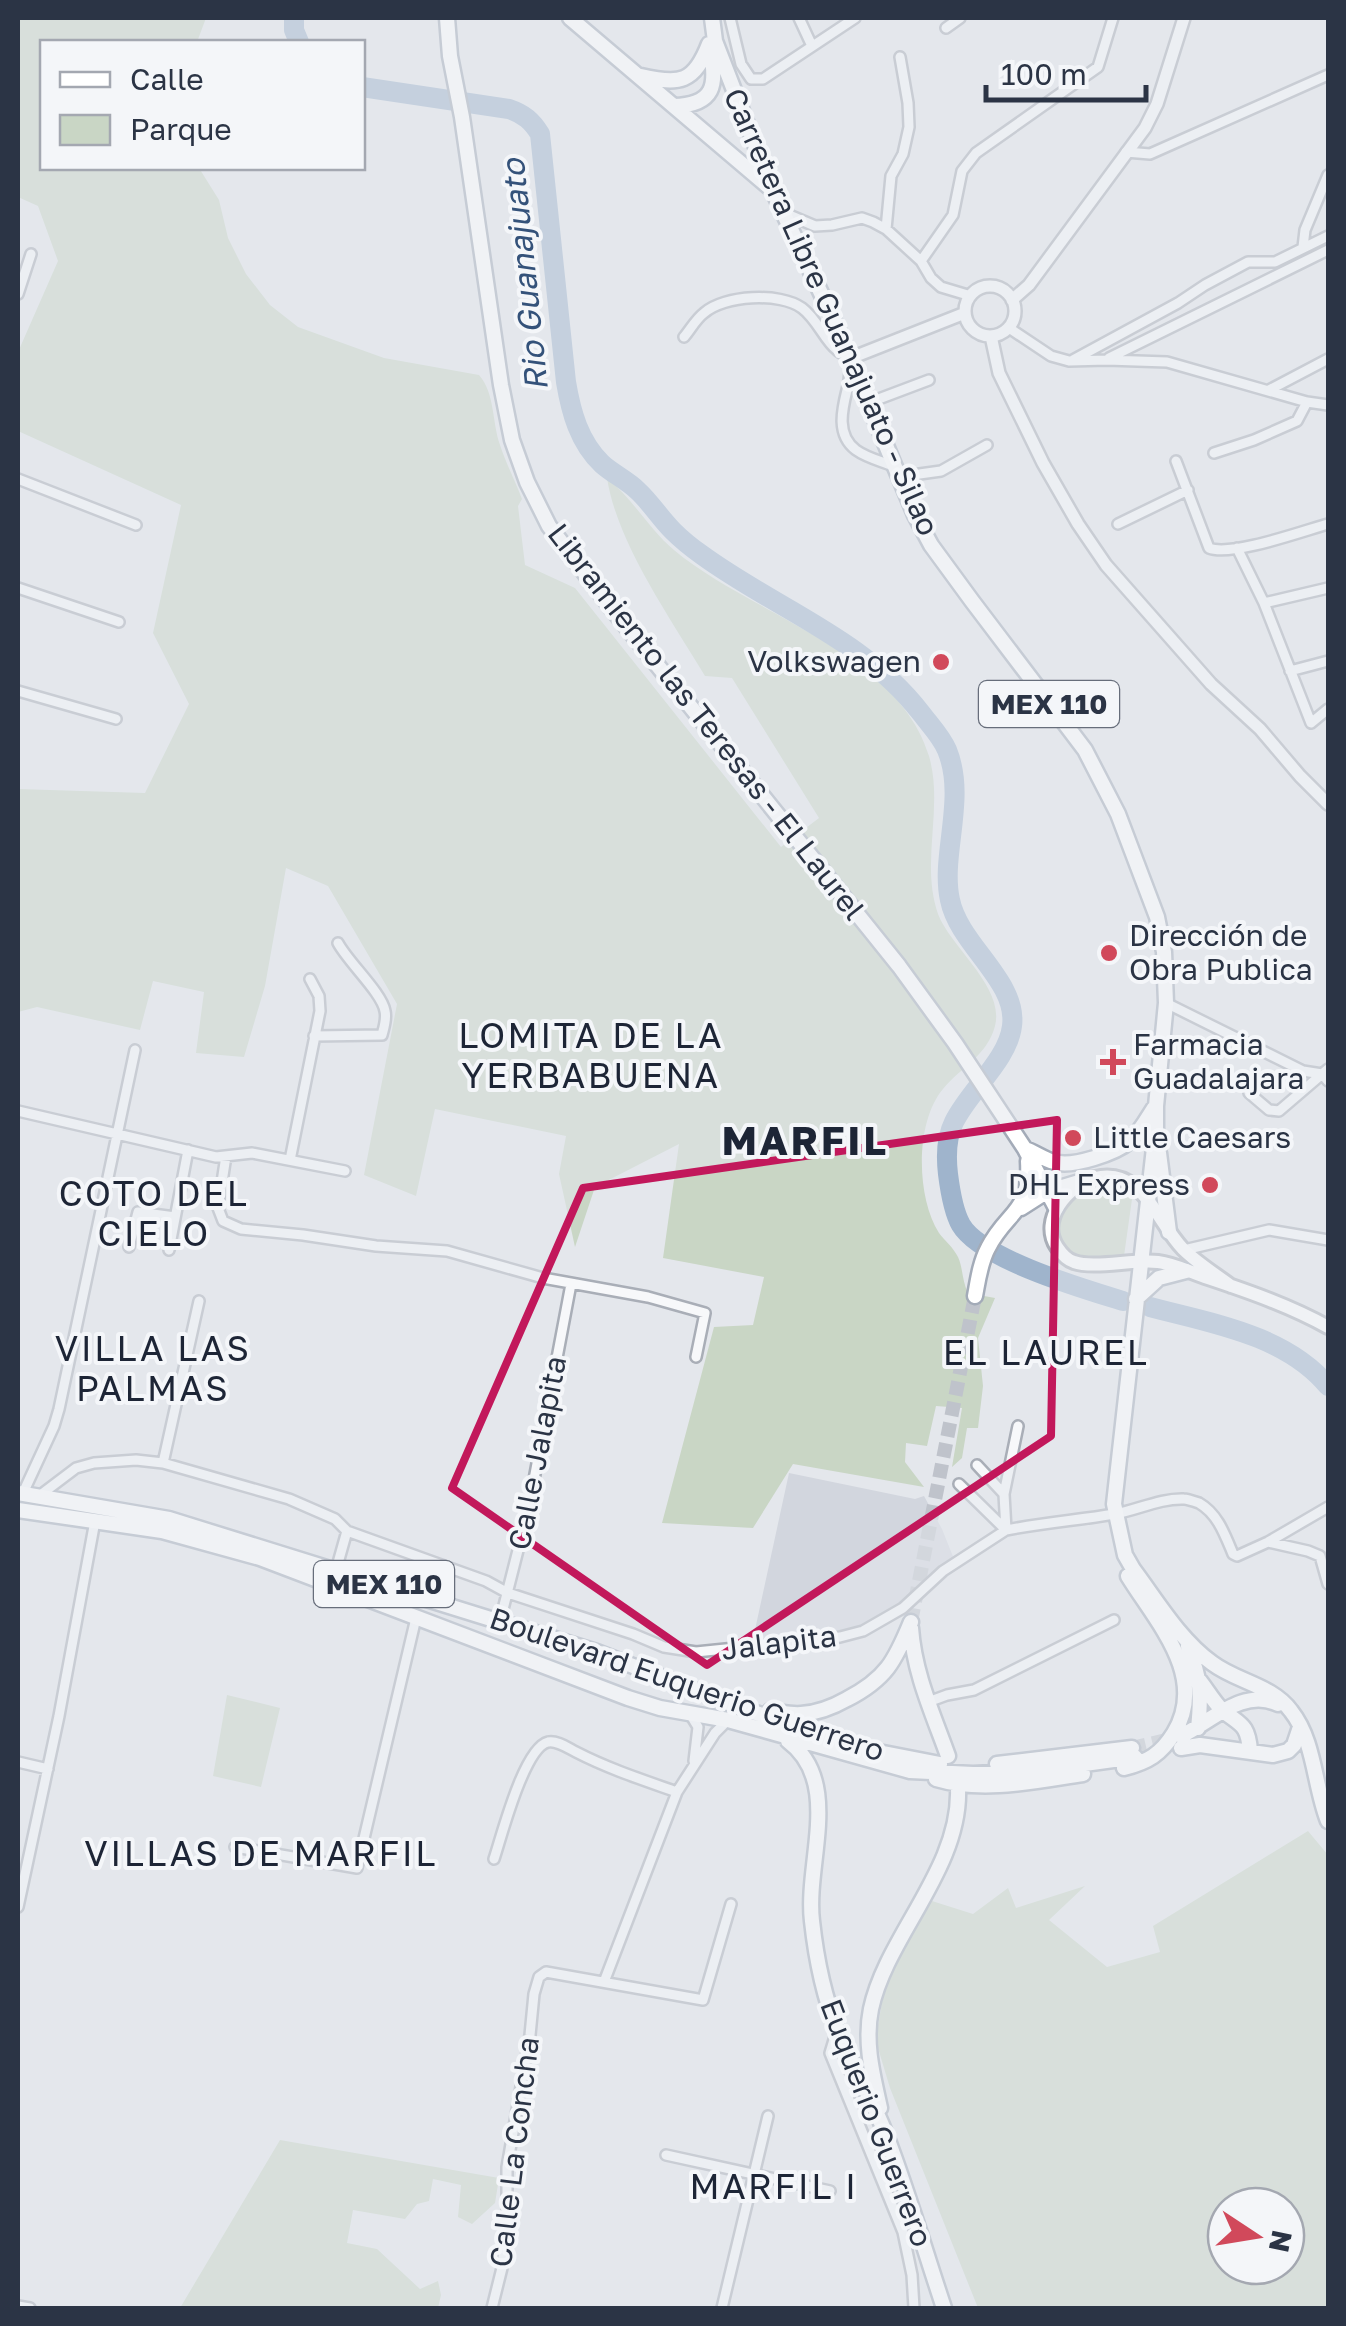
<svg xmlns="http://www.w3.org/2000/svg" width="1346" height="2326" viewBox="0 0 1346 2326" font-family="'Golos Text',sans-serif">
<rect width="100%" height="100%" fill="#e4e7ec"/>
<path fill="#d2d6de" d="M789 1473 915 1499 924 1496 942 1529 954 1559 888 1613 851 1631 753 1639Z"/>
<path fill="#c9d6c5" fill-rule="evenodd" d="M18 18H206L197 42H42V168H199L219 200 228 238 246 274 270 305 298 327 384 358 479 375C495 393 492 422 500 445 506 463 515 481 522 499L518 506 525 565 575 588 781 847 819 818 732 678 705 676C671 619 617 543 607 478 633 499 649 529 674 550 750 614 898 652 929 756 944 808 920 862 938 914 951 948 1005 987 995 1026 987 1056 961 1067 943 1089 915 1122 916 1197 939 1233 945 1241 953 1247 958 1257 963 1268 962 1281 968 1293L995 1298 978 1338 983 1386 978 1428H967L962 1458 952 1467 962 1408 936 1406 927 1446 906 1443 905 1462 924 1487 793 1464 753 1528 662 1523 714 1327 753 1325 764 1277 663 1258 679 1144 595 1187 575 1247 559 1174 566 1136 435 1109 416 1196 364 1175 397 1004 328 886 286 868 265 986 244 1057 196 1053 204 992 153 981 140 1030 37 1007 18 1012V789L145 793 189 704 153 633 181 505 18 431V352L58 261 38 206 18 197Z
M1113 1188 1133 1192 1124 1256C1091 1258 1079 1265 1057 1237 1058 1199 1078 1193 1113 1188Z
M227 1695 280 1708 261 1787 213 1776Z
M1308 1831 1328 1855V2308H978L890 2088 878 2048V2026L884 1990 893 1968 932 1901 973 1914 1008 1888 1016 1908 1085 1886 1049 1920 1107 1967 1160 1952 1153 1926ZM1286 2206V2266H1226V2206Z
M280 2140 499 2178 495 2203 472 2224 458 2217 461 2185 433 2179 429 2201 417 2204 405 2219 353 2210 347 2243 377 2249 420 2289 438 2281 441 2295 438 2308H180Z"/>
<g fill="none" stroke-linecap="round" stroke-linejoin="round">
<path stroke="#9fb4cc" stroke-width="20" d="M294 18V30L299 42
M362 87 509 109C524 114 532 121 540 134L566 382C571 412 579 442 602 464 613 474 627 480 638 491 651 503 660 518 673 531 681 539 692 548 702 555 776 609 863 638 921 713 930 725 941 736 947 750 967 799 940 855 950 900 959 945 1018 981 1012 1026 1008 1060 969 1091 954 1122 946 1138 946 1157 948 1174 950 1190 953 1211 961 1225 981 1259 1084 1289 1123 1301
M1150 1307C1211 1323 1286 1335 1328 1386"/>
<path stroke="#bfc3cb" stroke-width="14" stroke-dasharray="14 7" stroke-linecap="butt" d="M911 1622 975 1296
M1132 1748 1175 1738"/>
<g stroke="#a9aeb7" stroke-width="14">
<path id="minor" d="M730 18 741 64 751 79H763L855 18
M799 18 812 46
M946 28 960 18
M1126 152 1150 154 1328 75
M782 212 815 226 832 225 862 218 873 222 886 229 921 261 931 278 941 287 971 296
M886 229 891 176 903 154 909 127 908 103 900 57
M1303 247 1305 230 1328 175
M921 261 953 215 962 171 976 153 1098 67 1113 18
M18 294 31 254
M1009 328 1051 356 1069 361 1107 360 1167 362 1307 402 1328 405
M684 337C690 330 696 319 704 313 724 295 780 292 802 308 818 320 824 340 837 350 841 354 846 355 851 358 850 369 850 380 847 390 842 410 836 435 856 450 867 458 881 461 893 466
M1109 358 1328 250
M1073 360 1178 303 1205 285 1248 262H1275L1328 236
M1269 390 1328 359
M868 403 929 380
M1214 453 1254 440 1297 421 1307 402
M1176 461 1209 548C1231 557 1303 531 1328 524
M898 477 941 471 987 445
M18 479 136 525
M1118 524 1188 490
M1237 548 1264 603 1311 723 1328 709
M18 588 119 622
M1264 603 1328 588
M1290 671 1328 661
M18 691 116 719
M1166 1003 1303 1071 1322 1074 1328 1081
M314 1036 382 1035C384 1027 387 1019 385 1011 382 993 348 962 338 943
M1249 1093 1269 1110 1279 1111 1328 1069
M18 1111 216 1157 252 1153 345 1171
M226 1156 218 1208 223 1221 241 1229 303 1235 376 1246 447 1251 543 1278 648 1297 705 1313 696 1357
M290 1160 320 1011 319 996 310 979
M129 1247 138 1212 175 1217
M169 1250 188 1150
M1184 1250 1269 1230 1328 1240
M163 1463 199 1301
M977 1465 1004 1494
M959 1484 1006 1530C1043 1523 1078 1520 1115 1514 1137 1510 1161 1498 1184 1499 1187 1499 1196 1502 1199 1503 1218 1514 1225 1535 1233 1554L1237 1556 1268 1542 1328 1507
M23 1493 54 1426 59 1409 135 1050
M39 1496 76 1468 94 1463 136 1460 163 1463 289 1499 335 1519 347 1531 486 1581 508 1593 633 1634 664 1647 696 1652 840 1637 863 1631 903 1608 943 1571 1006 1530 1004 1494 1018 1426
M1268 1542 1308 1551 1320 1556 1328 1584
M336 1570 347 1531
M500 1621 528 1511 571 1284
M928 1702 947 1695 974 1690 1114 1620
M690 1714 698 1727 694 1761
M18 1762 48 1769
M235 1847 357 1868 416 1618
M494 1859C502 1835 524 1748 548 1742 557 1740 568 1748 576 1752 609 1769 643 1780 677 1792
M18 1907 59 1716 95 1521
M604 1982 677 1792 715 1733 728 1720
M837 2030 830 2053 903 2232 912 2275 914 2308
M666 2155 830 2191
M18 2306 30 2308
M492 2308 502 2268 507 2213V2167L530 2035 534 1994 539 1977 546 1972 703 2000 731 1904
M722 2308 768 2116"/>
</g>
<g stroke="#a9aeb7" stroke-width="16">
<path id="tertiary" d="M965 311a25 25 0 1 1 50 0a25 25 0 1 1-50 0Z
M1012 300 1029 285 1145 128 1157 104 1184 18
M991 336 999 373 1043 463 1078 524 1106 565 1211 684 1260 729 1300 776 1328 804
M851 358 965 313"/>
</g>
<g stroke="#a9aeb7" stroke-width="18">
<path id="secondary" d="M1231 1286C1215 1274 1197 1263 1183 1249 1156 1221 1143 1167 1095 1178 1068 1185 1039 1220 1057 1247 1061 1253 1067 1260 1074 1262 1094 1269 1134 1259 1158 1262 1175 1264 1192 1273 1208 1278 1250 1292 1290 1306 1328 1327"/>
</g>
<g stroke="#a3abb8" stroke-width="19">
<path id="primary" d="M447 18 450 56 462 117 501 385 512 440 527 482 549 526 609 605 899 966 955 1043 1025 1149 1056 1208
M570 18 769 187
M712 18 715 41 773 191 835 323 915 515 931 545 972 601 1085 750 1118 814 1157 917 1164 952 1166 1003 1156 1106V1130L1114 1504 1125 1555 1133 1569C1157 1601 1179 1639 1212 1663 1237 1682 1272 1685 1291 1711 1315 1741 1314 1786 1328 1821
M641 76C680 85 694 83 709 44
M674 106C714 105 718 85 710 50
M1025 1149C1034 1152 1045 1160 1054 1162 1072 1168 1116 1153 1130 1141 1140 1132 1147 1119 1154 1108
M1159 1153 1169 1232
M1021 1208 1046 1192 1089 1179
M975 1296C978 1280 980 1263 988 1248 1007 1210 1031 1214 1028 1161
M1136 1299 1159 1278 1186 1271
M18 1493 169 1519 597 1652 741 1708 863 1749 940 1764
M18 1510 162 1531 260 1558 628 1698 660 1708 728 1720 910 1771 973 1774 1034 1771 1135 1757
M911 1628C914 1673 933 1714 948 1756
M1188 1646C1200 1679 1202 1692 1198 1728
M1200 1681C1207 1690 1214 1702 1222 1710 1240 1725 1248 1723 1250 1751
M770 1711C780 1712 791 1715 801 1714 817 1713 833 1707 847 1699 886 1679 895 1661 911 1622
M1181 1736C1211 1722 1243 1687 1278 1704
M788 1741C843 1782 805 1863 812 1921 816 1958 824 1997 838 2032 852 2067 873 2100 886 2135 908 2192 925 2251 944 2308
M1181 1748 1200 1745 1273 1755 1288 1751 1294 1745 1300 1727
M997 1764 1132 1748
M1124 1768C1148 1762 1161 1754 1174 1733 1208 1676 1157 1623 1128 1576
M936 1779C983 1793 1036 1781 1083 1774
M880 2108C873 2076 864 2043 871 2009 886 1937 961 1868 958 1789"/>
</g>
<use href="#minor" stroke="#f7f8fa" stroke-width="9"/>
<use href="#tertiary" stroke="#f7f8fa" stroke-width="11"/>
<use href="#secondary" stroke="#fff" stroke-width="12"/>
<use href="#primary" stroke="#fff" stroke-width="14"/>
</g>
<path d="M0 0H1346V2326H0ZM1057 1120 1051 1436 707 1665 452 1488 583 1188Z" fill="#e4e7ec" fill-opacity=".55" fill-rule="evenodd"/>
<path fill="none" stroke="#c2185b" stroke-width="8" stroke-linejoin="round" d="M1057 1120 1051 1436 707 1665 452 1488 583 1188Z"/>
<g fill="#d1495b" stroke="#f4f6f9" stroke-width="4">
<circle cx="941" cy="662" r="10"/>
<circle cx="1109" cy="953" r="10"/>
<path d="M1108 1047h10v10h10v10h-10v10h-10v-10h-10v-10h10z"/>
<circle cx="1073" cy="1138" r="10"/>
<circle cx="1210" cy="1185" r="10"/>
</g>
<g text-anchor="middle" stroke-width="8" stroke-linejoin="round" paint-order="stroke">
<g fill="#f4f6f9" stroke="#676e7b" stroke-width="2.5">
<rect x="979" y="681" width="140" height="46" rx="8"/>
<rect x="314" y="1561" width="140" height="46" rx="8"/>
</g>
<g font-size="28" font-weight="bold" fill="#2b3445">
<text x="1049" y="714">MEX 110</text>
<text x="384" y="1594">MEX 110</text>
</g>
<g font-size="30" fill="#2b3445" stroke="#f4f6f9">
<text transform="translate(831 312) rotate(66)" y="10">Carretera Libre Guanajuato - Silao</text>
<text transform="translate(706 722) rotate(52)" y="10">Libramiento las Teresas - El Laurel</text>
<text transform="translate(538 1453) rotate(-79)" y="10">Calle Jalapita</text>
<text transform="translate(779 1643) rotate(-7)" y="10">Jalapita</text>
<text transform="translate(687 1685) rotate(19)" y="10">Boulevard Euquerio Guerrero</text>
<text transform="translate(876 2123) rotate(69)" y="10">Euquerio Guerrero</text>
<text transform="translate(515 2152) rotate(-83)" y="10">Calle La Concha</text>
</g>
<g font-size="30" fill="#2b3445" stroke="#f4f6f9" text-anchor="start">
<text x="921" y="672" text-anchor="end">Volkswagen</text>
<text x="1129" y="946">Dirección de<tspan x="1129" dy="34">Obra Publica</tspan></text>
<text x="1133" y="1055">Farmacia<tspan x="1133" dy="34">Guadalajara</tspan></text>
<text x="1093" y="1148">Little Caesars</text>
<text x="1190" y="1195" text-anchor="end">DHL Express</text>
</g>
<g font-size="32" font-style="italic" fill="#34527a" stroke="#f4f6f9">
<text transform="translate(525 275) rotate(-96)" y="11">Rio Guanajuato</text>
</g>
<g font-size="35" letter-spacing="2.5" fill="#1d2536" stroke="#f4f6f9">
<text x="591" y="1048">LOMITA DE LA<tspan x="591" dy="40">YERBABUENA</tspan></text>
<text x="154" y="1206">COTO DEL<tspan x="154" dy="40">CIELO</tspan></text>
<text x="153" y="1361">VILLA LAS<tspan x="153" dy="40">PALMAS</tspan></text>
<text x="1046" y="1365">EL LAUREL</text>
<text x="261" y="1866">VILLAS DE MARFIL</text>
<text x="774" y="2199">MARFIL I</text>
</g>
<g font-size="40" font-weight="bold" letter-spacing="2.5" fill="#1d2536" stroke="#f4f6f9">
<text x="805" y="1155">MARFIL</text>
</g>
</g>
<rect width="1346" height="2326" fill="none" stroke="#2b3445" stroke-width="40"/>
<rect x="40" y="40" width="325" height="130" fill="#f4f6f9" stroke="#a4a8b1" stroke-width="2.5"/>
<rect x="60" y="72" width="50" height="15" fill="#ffffff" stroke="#a4a8b1" stroke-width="2.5"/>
<text x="130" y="90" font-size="30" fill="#2b3445">Calle</text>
<rect x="60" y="115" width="50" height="30" fill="#c9d6c5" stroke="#a4a8b1" stroke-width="2.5"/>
<text x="130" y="140" font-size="30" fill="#2b3445">Parque</text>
<g transform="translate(1256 2236) rotate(102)"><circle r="48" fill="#f4f6f9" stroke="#a4a8b1" stroke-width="2.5"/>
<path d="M0-8L18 38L0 25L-18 38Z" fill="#d1495b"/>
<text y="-15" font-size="28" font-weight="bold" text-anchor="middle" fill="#2b3445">N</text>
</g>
<path d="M986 85v15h160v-15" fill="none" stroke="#2b3445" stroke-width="5"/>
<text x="1001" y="85" font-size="30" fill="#2b3445" stroke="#f4f6f9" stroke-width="8" paint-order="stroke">100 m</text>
</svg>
